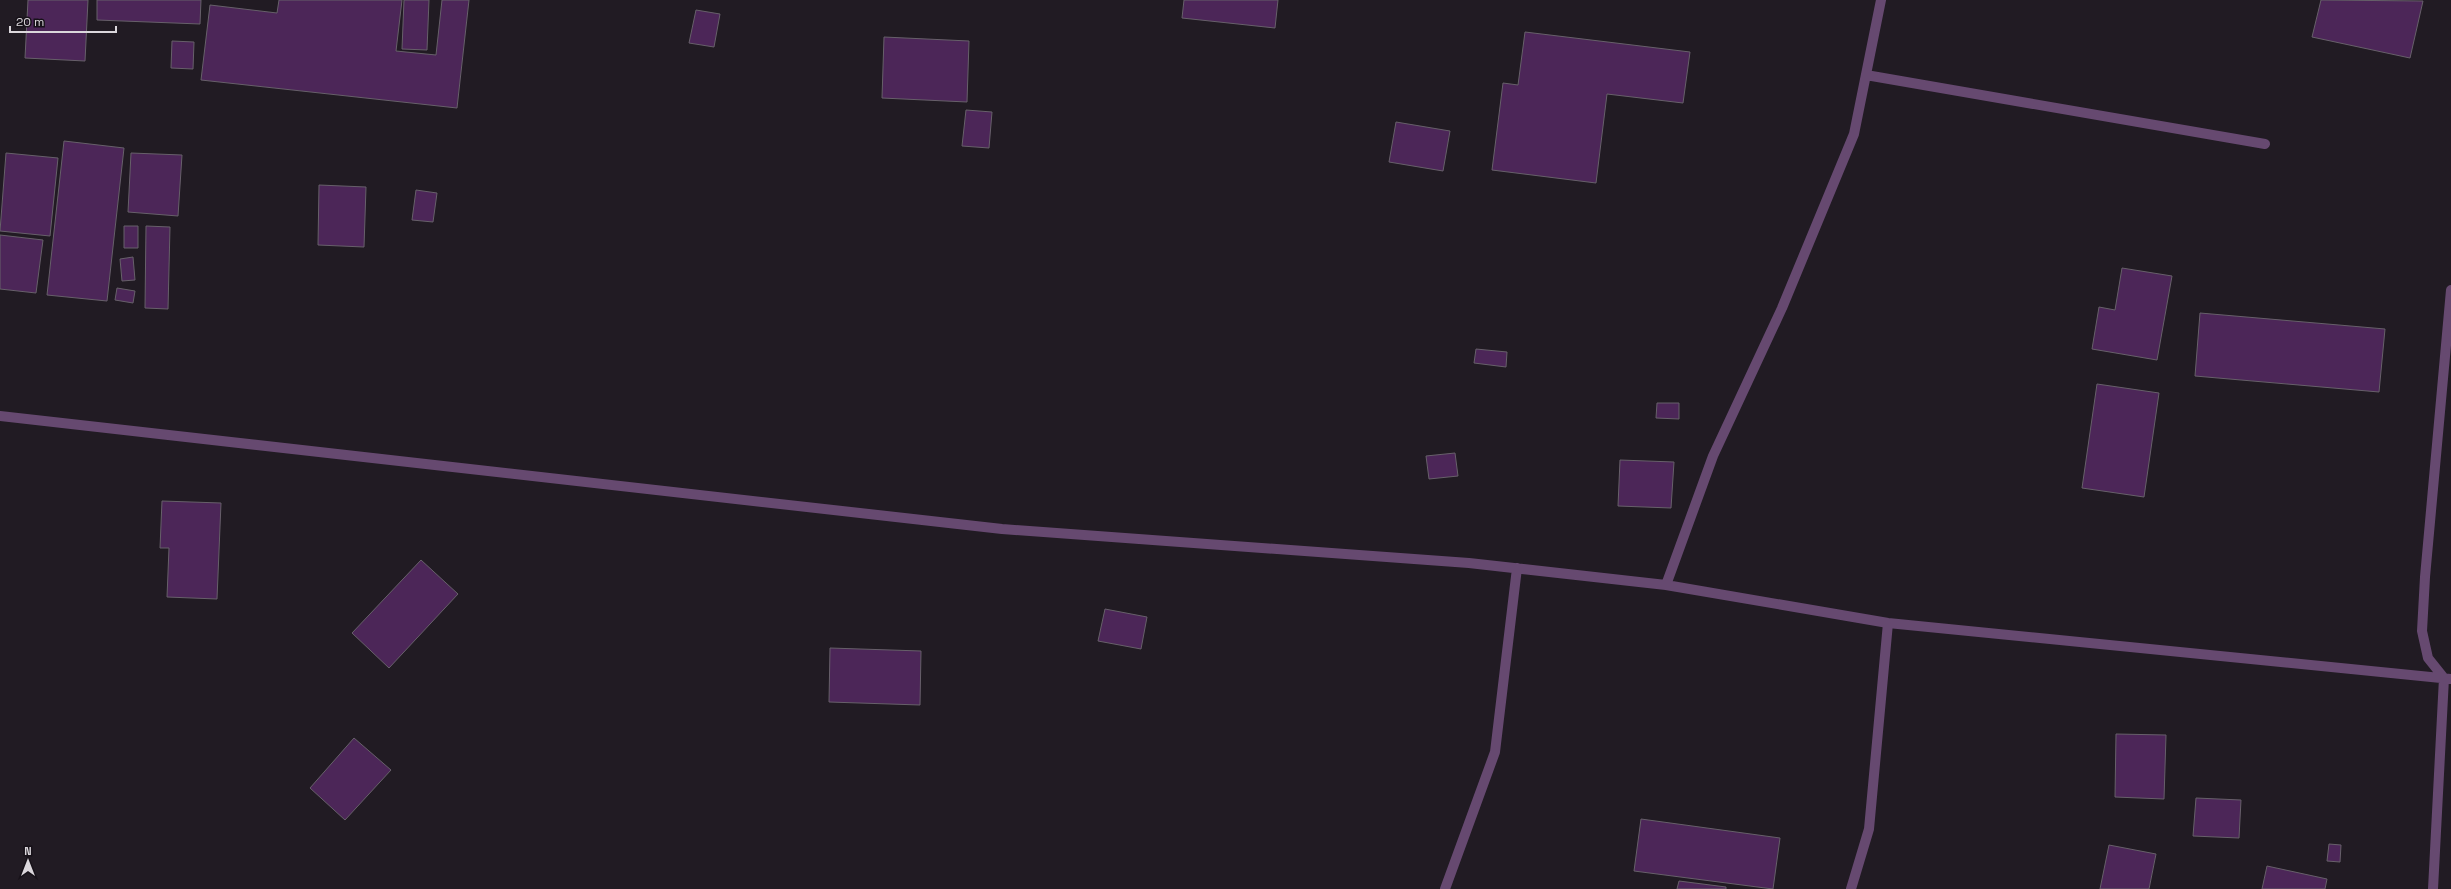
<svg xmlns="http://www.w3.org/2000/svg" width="2451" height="889" viewBox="0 0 2451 889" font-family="'Space Grotesk',sans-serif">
<rect width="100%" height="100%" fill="#211b23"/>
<path fill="#4c2658" stroke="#67606a" d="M28 0H88L85 61 25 58Z
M97 0H201L200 24 97 20Z
M279 0H402L396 51 436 55 442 0H469L457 108 201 80 210 5 277 13Z
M404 0H429L427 50 402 49Z
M1184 0H1278L1275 28 1182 18Z
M2321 0 2423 1 2410 58 2312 37Z
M696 10 720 14 714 47 689 43Z
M1525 32 1690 52 1683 103 1607 94 1596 183 1492 170 1503 83 1518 85Z
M884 37 969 41 967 102 882 98Z
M172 41 194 42 193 69 171 68Z
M966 110 992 112 989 148 962 146Z
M1396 122 1450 131 1443 171 1389 162Z
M64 141 124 148 107 301 47 295Z
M6 153 58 158 50 236 0 231Z
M131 153 182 155 178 216 128 212Z
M319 185 366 187 364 247 318 245Z
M416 190 437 193 433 222 412 220Z
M124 226H138V248H124Z
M146 226 170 227 168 309 145 308Z
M0 235 43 240 36 293 0 289Z
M133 257 135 280 122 281 120 259Z
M2122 268 2172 276 2157 360 2092 349 2099 307 2115 310Z
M117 288 135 291 133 303 115 300Z
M2200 313 2385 329 2379 392 2195 376Z
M1476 349 1507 352 1506 367 1474 363Z
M2097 384 2159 393 2144 497 2082 488Z
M1657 403H1679V419L1656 418Z
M1455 453 1458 476 1429 479 1426 456Z
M1620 460 1674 462 1671 508 1618 506Z
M162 501 221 503 217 599 167 597 169 548H160Z
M421 560 458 594 389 668 352 633Z
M1105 609 1147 617 1141 649 1098 641Z
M830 648 921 651 920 705 829 702Z
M2116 734 2166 735 2164 799 2115 797Z
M354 738 391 770 345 820 310 788Z
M2196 798 2241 800 2239 838 2193 836Z
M1641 819 1780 838 1773 889 1634 871Z
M2329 844 2341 845 2340 862 2327 861Z
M2109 845 2156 854 2149 889H2100Z
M2267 866 2327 879 2325 889H2262Z
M1679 881 1726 887V889H1677Z"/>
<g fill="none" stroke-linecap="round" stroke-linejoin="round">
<path stroke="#664970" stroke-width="10" d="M1866 75 2265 144
M0 416 1002 529 1469 563 1666 585 1888 623 2451 679
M1666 585 1713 456 1782 308 1854 134 1881 0
M1445 889 1495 752 1517 568
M1851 889 1869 829 1888 623
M2433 889 2444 678 2428 658 2422 631 2425 577 2451 290"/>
</g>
<g transform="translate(28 861)" stroke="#171219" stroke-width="3" paint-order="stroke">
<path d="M0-3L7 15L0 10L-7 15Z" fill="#dbd7dc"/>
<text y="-6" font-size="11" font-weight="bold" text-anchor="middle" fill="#dbd7dc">N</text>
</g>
<path d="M10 26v6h106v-6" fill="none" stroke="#dbd7dc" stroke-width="2"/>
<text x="16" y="26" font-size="12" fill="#dbd7dc" stroke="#171219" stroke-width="3" paint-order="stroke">20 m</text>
</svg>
